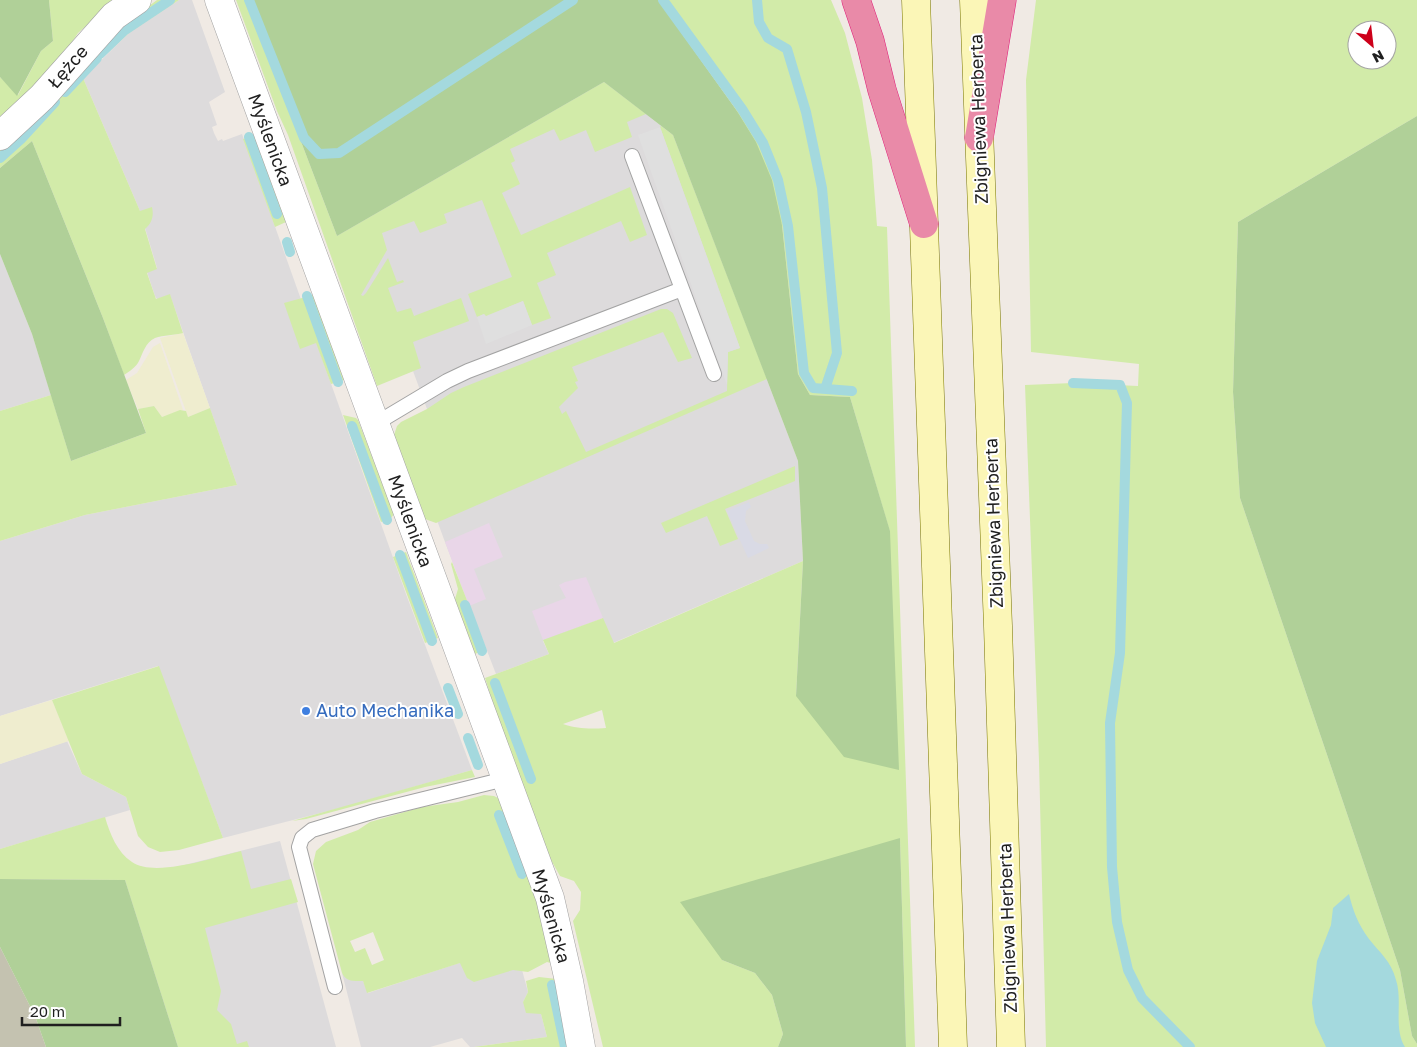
<svg xmlns="http://www.w3.org/2000/svg" width="1417" height="1047" viewBox="0 0 1417 1047" font-family="'Golos Text',sans-serif">
<rect width="100%" height="100%" fill="#f0eae4"/>
<path fill="#dddbdc" d="M179 0H192L225 92 209 102 217 125 212 127 214 133 218 141 222 139 223 141 242 134 406 594 472 770 344 807 223 838 158 666 0 716V541L85 515 237 485 170 295 157 299 155 296 147 272 157 268 140 211 83 78 129 33Z
M604 82 673 135 798 461 803 561 613 643 602 618 543 641 549 654 496 674 445 542 401 423 427 411V409L413 371 386 381 337 236Z
M0 254 32 334 51 395 0 411Z
M67 741 82 774 126 797 130 810 0 849V764Z
M280 841 336 1047H178L125 880Z
M507 950 513 970H522L528 992 523 1002 541 1014 547 1037 474 1047H470L462 1038 430 1047H361L342 973 344 976 363 981 368 993 456 964Z"/>
<path fill="#e9d6e8" d="M489 523 503 557 474 569 486 599 469 606 445 542Z
M586 577 603 618 543 640 532 611 566 598 559 585 565 582Z"/>
<path fill="#c4c2b0" d="M0 947 35 1016 46 1047H0Z"/>
<path fill="#efedcf" d="M183 333 210 408 188 417 160 338Z
M160 343 183 410 162 417 154 406 138 409 126 380 137 373 153 347Z
M52 700 69 741 0 764V716Z"/>
<path fill="#d2eba9" fill-rule="evenodd" d="M49 0H115L78 33 52 72 0 125V77L18 95 41 51 53 41Z
M157 0H179L129 33 103 57 98 52 118 29Z
M236 0H247L337 236 604 82 646 114 627 122 632 137 595 152 586 130 560 141 554 129 510 149 515 161 511 163 520 184 502 193 521 235 630 187 647 235 630 242 621 221 547 253 556 275 537 283 551 318 532 325 523 301 485 317 484 314 477 317 468 294 512 277 482 200 444 214 447 223 420 233 414 221 382 233 387 250 361 295 363 296 366 293 388 258 397 282 403 280 404 282 388 288 397 312 411 308 414 316 461 298 469 321 413 342 421 368 377 386 288 135 277 111Z
M658 0H831L845 33 862 98 872 160 877 226 887 227 915 1047H906L900 838 722 960 755 973 772 995 783 1034 778 1047H603L573 921 580 910 581 892 574 881 560 876 551 860 493 703 485 678 549 654 543 640 603 618 614 643 803 561 796 696 890 532 850 397 810 395 798 374 782 225 737 111ZM602 710 606 728C590 729 578 729 563 724Z
M1036 0H1417V116L1238 222 1233 392 1240 498 1400 970 1412 1036 1417 1044V1047H1046L1039 761 1025 385 1073 383 1138 386 1139 364 1031 352 1026 80ZM1357 30H1387V60H1357Z
M94 56 99 61 83 78 140 211 152 207C154 216 152 223 145 229L157 269 147 273 156 299 170 294 183 333C175 335 163 335 155 338 145 343 143 353 139 361 136 367 130 371 124 375L103 318 32 141 0 168V145Z
M661 126 673 135 767 379 436 523 425 519 394 435 397 426 401 422 427 409 451 393 464 387 661 309H667L673 313 692 358 678 362 663 332 572 367 578 381 575 382 578 388 559 407 562 414 566 411 586 452 727 391 728 352 740 348 660 127Z
M256 135 286 222 275 227 243 139Z
M313 295 316 298 344 380 331 384 316 343 300 349 284 303Z
M51 395 71 461 146 433 138 409 154 406 162 417 180 410 186 411 188 417 210 408 237 485 85 515 0 541V411Z
M343 415 356 418 358 420 394 514 391 518 381 522Z
M795 466V481L725 509 738 539 720 546 707 516 666 533 661 523Z
M406 552 438 638 425 643 393 557Z
M452 562 486 649 475 654 455 599 458 589 451 564Z
M159 666 223 838 179 850 160 852 148 847 138 836 126 797 82 774 52 700Z
M472 770 475 777 425 787 306 819 292 821Z
M484 795 494 796 500 799 538 900 554 964 547 962 528 972 513 970 474 982 467 978 460 963 367 993 363 981C354 981 346 982 342 973L313 864 316 851 326 842 358 830 370 822 422 807 458 802ZM373 932 384 960 372 965 365 948 355 952 350 941Z
M105 817C110 834 117 852 132 862 155 878 215 857 241 851L251 889 291 879 298 902 205 928 221 991 217 1010 231 1024 237 1044 247 1041 249 1047H178L125 880 0 879V849Z
M539 977 557 979 571 1047H474L547 1037 541 1014 526 1013 523 1002 528 992 526 981Z"/>
<path fill="#b0d098" d="M0 0H49L53 41 41 51 17 96 0 77Z
M247 0H658L737 111 756 142 772 180 782 225 798 374 810 395 850 397 890 531 899 770 844 757 796 696 803 561 798 461 673 135 604 82 337 236Z
M1417 116V1044L1412 1036 1400 970 1240 498 1233 392 1238 222Z
M32 141 103 318 146 433 71 461 32 334 0 254V168Z
M900 838 906 1047H778L783 1034 772 995 755 973 722 960 680 902Z
M0 879 125 880 178 1047H46L35 1016 0 947Z"/>
<path fill="#dfdfdf" d="M660 127 740 348 728 352 727 385 638 135Z
M523 301 532 325 486 344 477 317 484 314 486 316Z"/>
<path fill="#d9dae5" d="M749 502 751 507 746 511 745 521 754 541 760 544H767L769 548 748 558 727 511Z"/>
<path fill="#a4d9de" d="M1349 894C1353 911 1358 924 1369 939 1380 953 1391 961 1396 980 1403 1001 1393 1028 1405 1047H1326L1315 1023 1312 1003 1317 961 1331 925 1333 908Z"/>
<g fill="none" stroke-linecap="round" stroke-linejoin="round">
<path stroke="#a4d9de" stroke-width="10" d="M249 0 304 138 319 154 339 153 573 0
M663 0 742 109 763 143 778 180 788 226 804 373 813 388 852 391
M757 0 759 22 768 38 787 49 806 112 822 188 837 353 825 389
M100 54 125 30 170 0
M65 92 97 58
M249 137 277 214
M0 158 21 139 55 102
M287 242 290 252
M307 296 338 382
M1073 383 1120 385 1127 403 1120 653 1110 723 1112 867 1117 922 1128 970 1142 998 1190 1047
M352 426 387 520
M400 555 432 641
M465 605 482 651
M495 683 531 779
M448 688 458 714
M468 738 478 765
M499 815 522 874
M552 985 565 1047"/>
<g stroke="#a3a3a3" stroke-width="16">
<path id="service" d="M632 156 714 374
M375 424 447 381 468 371 682 289
M335 987 299 847 302 838 312 830 375 811 505 779"/>
</g>
<g stroke="#a3a3a3" stroke-width="29">
<path id="minor" d="M219 0 550 898 569 981 581 1047
M0 136 42 97 114 16 137 0"/>
</g>
<g stroke="#797602" stroke-width="29">
<path id="secondary" d="M916 0 953 1047
M974 0 998 626 1011 1047"/>
</g>
<g stroke="#df207a" stroke-width="29">
<path id="motorway" d="M856 0 870 41 882 90 924 224
M979 138 1002 0"/>
</g>
<use href="#service" stroke="#fff" stroke-width="14"/>
<use href="#minor" stroke="#fff" stroke-width="28"/>
<use href="#secondary" stroke="#fbf6b7" stroke-width="28"/>
<use href="#motorway" stroke="#e98aa8" stroke-width="28"/>
</g>
<circle fill="#3f7fe0" stroke="#fff" stroke-width="2" cx="306" cy="711" r="5"/>
<g text-anchor="middle" stroke-width="4" stroke-linejoin="round" paint-order="stroke">
<g font-size="18" fill="#1f1f1f" stroke="#fff">
<text transform="translate(68 67) rotate(-49)" y="6">Łężce</text>
<text transform="translate(979 119) rotate(-92)" y="6">Zbigniewa Herberta</text>
<text transform="translate(270 140) rotate(70)" y="6">Myślenicka</text>
<text transform="translate(410 521) rotate(70)" y="6">Myślenicka</text>
<text transform="translate(994 523) rotate(-92)" y="6">Zbigniewa Herberta</text>
<text transform="translate(551 916) rotate(74)" y="6">Myślenicka</text>
<text transform="translate(1008 928) rotate(-92)" y="6">Zbigniewa Herberta</text>
</g>
<g font-size="18" fill="#366cbe" stroke="#fff" text-anchor="start">
<text x="316" y="717">Auto Mechanika</text>
</g>
</g>
<g transform="translate(1372 45) rotate(152)"><circle r="24" fill="#ffffff" stroke="#a5a5a5"/>
<path d="M0-4L9 19L0 12L-9 19Z" fill="#cd001a"/>
<text y="-8" font-size="14" font-weight="bold" text-anchor="middle" fill="#1f1f1f">N</text>
</g>
<path d="M22 1017v8h98v-8" fill="none" stroke="#1f1f1f" stroke-width="2.5"/>
<text x="30" y="1017" font-size="15" fill="#1f1f1f" stroke="#ffffff" stroke-width="4" paint-order="stroke">20 m</text>
</svg>
